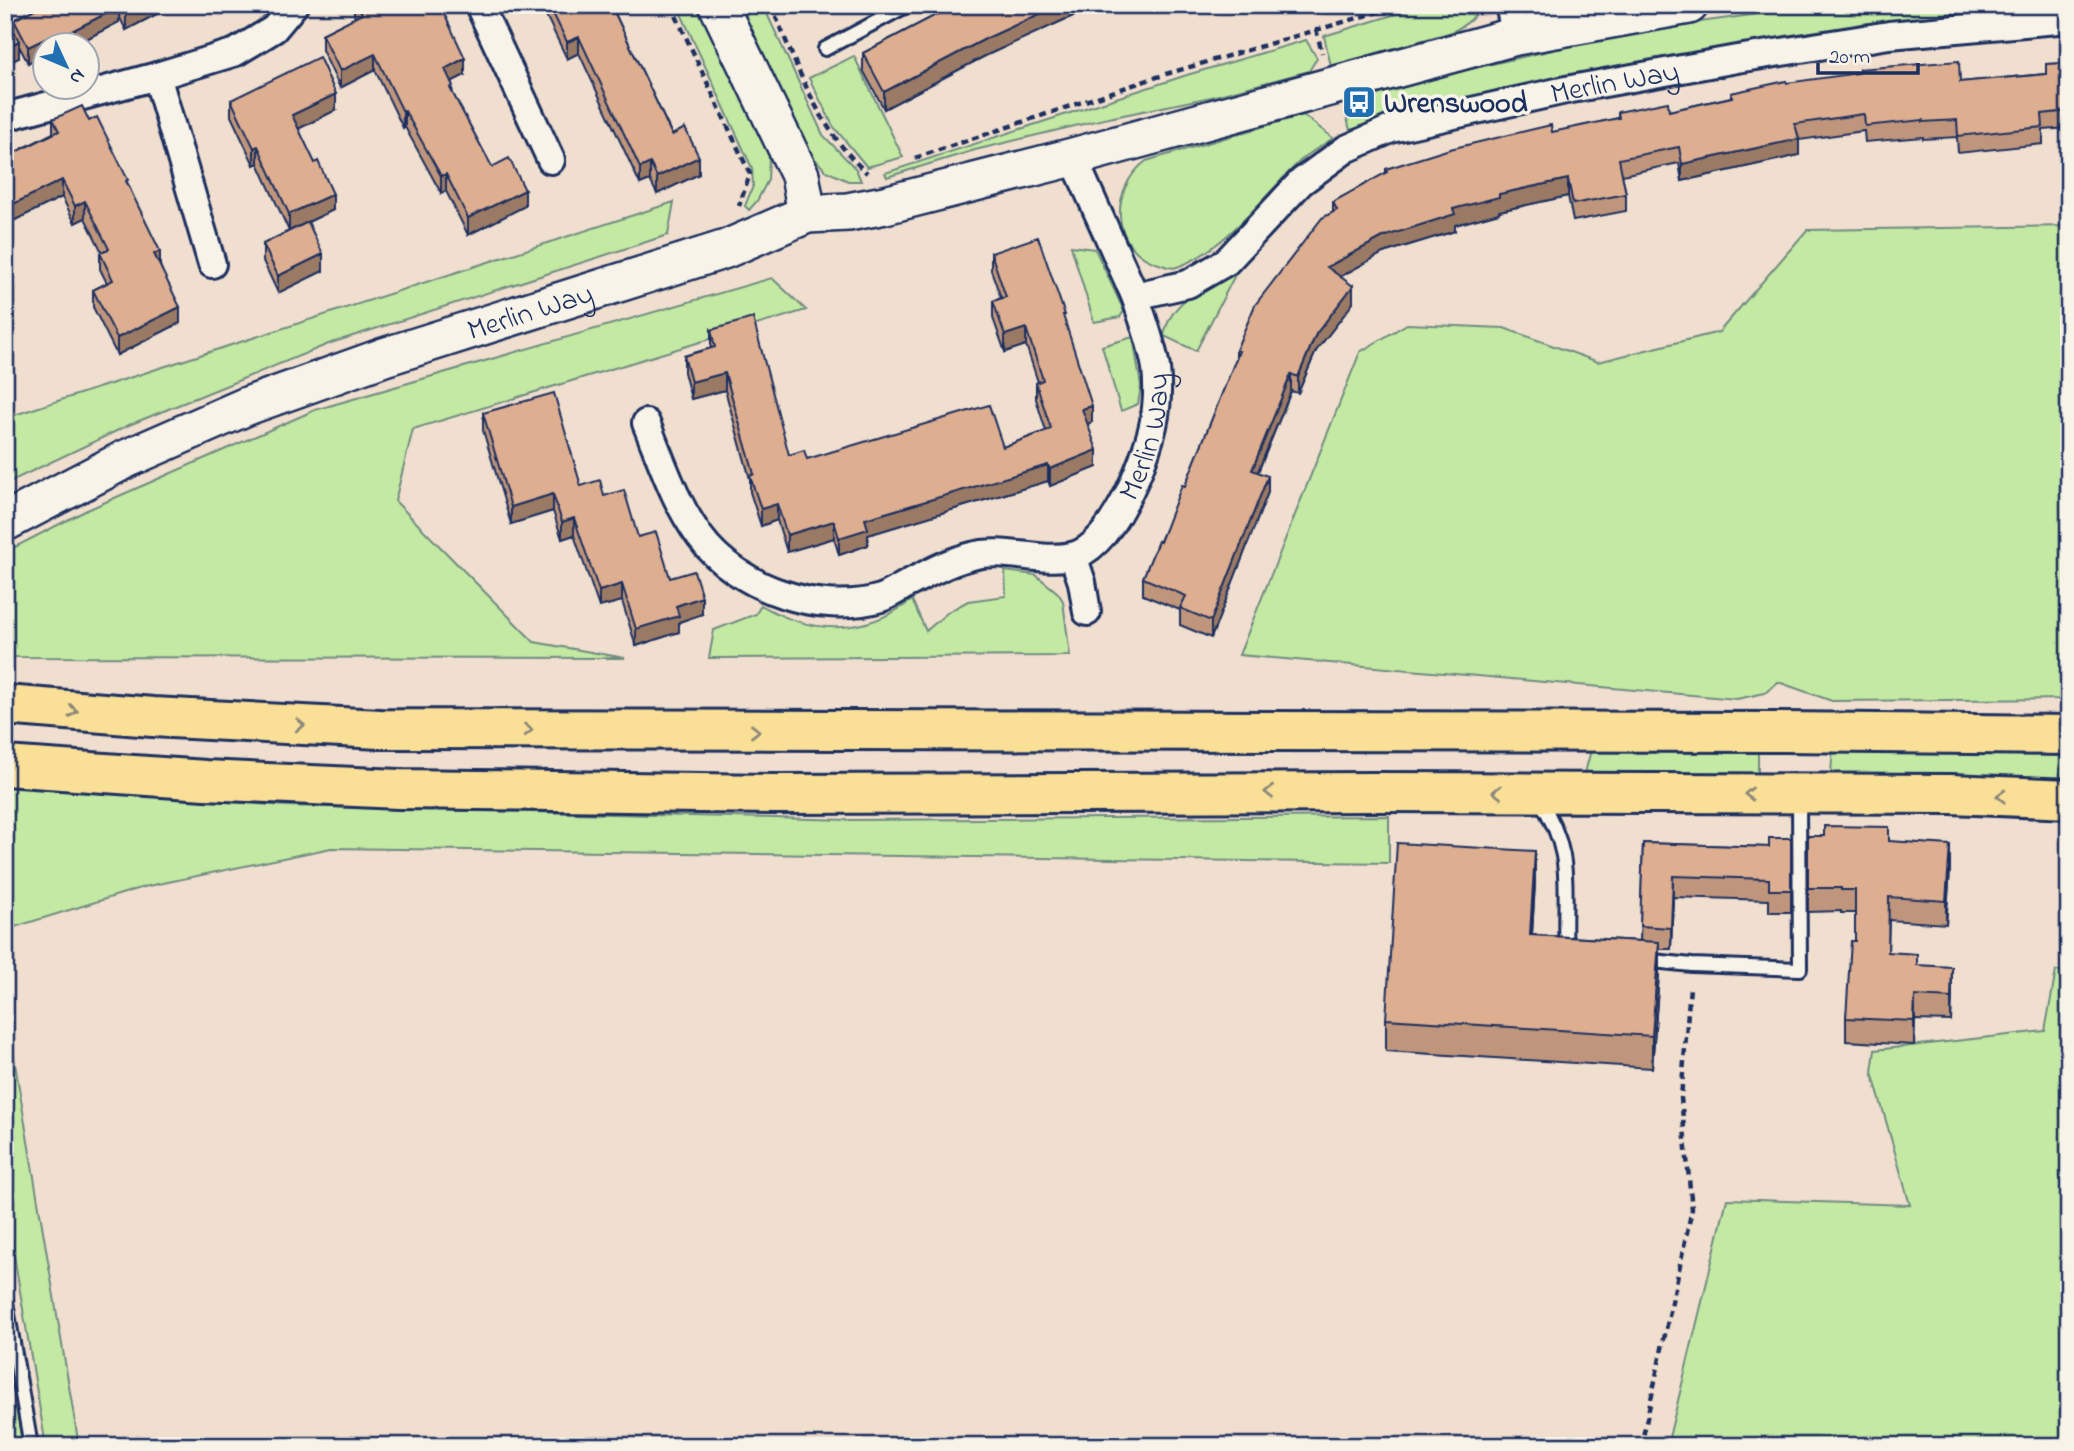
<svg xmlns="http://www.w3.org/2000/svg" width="2074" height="1451" viewBox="0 0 2074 1451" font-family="'Indie Flower',sans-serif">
<rect width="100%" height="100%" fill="#f0dece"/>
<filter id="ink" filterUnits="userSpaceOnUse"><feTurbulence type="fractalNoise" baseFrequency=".0143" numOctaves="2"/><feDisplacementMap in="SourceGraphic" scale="14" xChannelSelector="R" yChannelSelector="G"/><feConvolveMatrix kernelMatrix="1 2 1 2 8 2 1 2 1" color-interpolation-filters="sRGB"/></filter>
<g filter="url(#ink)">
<path fill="#c3e9a3" stroke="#6f8c80" stroke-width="2" d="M677 5H697L738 83 769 156 768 180 757 201 749 210 745 206 753 186 752 168Z
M739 5H763L823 135 856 169 861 181H848L826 171 805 148Z
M1426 5H1481C1475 19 1465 25 1452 32L1331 66 1324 36Z
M1825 5H2067L1910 20 1679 54 1493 91 1350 130 1344 107 1407 84 1634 31Z
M1306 40 1317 58 1309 71 1211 97 1104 119 975 150 887 177 885 173 1187 75Z
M854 56 903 157 867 167 833 126 809 78Z
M1303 115 1333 138C1322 146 1308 153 1298 163 1263 197 1224 251 1177 267 1172 269 1167 267 1162 265 1110 252 1108 190 1146 161Z
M674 202 668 235 331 343 129 425 5 484V418Z
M2069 226V699L1832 701 1778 682 1765 693 1737 699 1239 655 1360 352 1407 324 1504 328 1598 362 1719 332 1807 230Z
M1071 246 1095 249 1124 311 1120 317 1094 322Z
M1237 271 1196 351 1164 336C1170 299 1207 285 1237 271Z
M772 278 806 310 413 429 395 501 534 642 625 658 5 657V552L85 511 315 410Z
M1133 337 1141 386 1138 404 1121 411 1102 346Z
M1005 571 1036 575 1058 593 1063 601 1070 656 709 658 714 630 756 614 761 605C812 635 864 636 912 600L926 631 948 612 968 601 1006 596Z
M1833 747 2069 752V778L1831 773Z
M1591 750 1758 751V773H1585Z
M5 786 286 806 850 820 1389 816V863L331 848 144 887 5 930Z
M2056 971H2069V1446H1667L1727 1199 1910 1205 1872 1072 1875 1050 2045 1031Z
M5 1004 79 1446H46L5 1202Z
M16 1408 23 1446H5V1410Z"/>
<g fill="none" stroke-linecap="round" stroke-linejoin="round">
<g stroke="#1b2f5e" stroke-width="18">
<path id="lane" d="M825 49 908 5
M1539 799C1577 857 1562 891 1566 953
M1643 960 1692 965 1800 969 1799 798
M5 1297 31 1446"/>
</g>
<g stroke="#1b2f5e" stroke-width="32">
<g id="street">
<path d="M479 5 551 160"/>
<path d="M1509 5 1516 36"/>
<path d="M157 76 212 264"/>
<path d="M5 117 157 76 236 52 274 29 294 5"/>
<path d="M1073 157 1135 296"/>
<path id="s1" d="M646 423C662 462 675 503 700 537 738 589 820 616 881 598 890 595 900 588 909 583 929 573 950 561 972 556 1004 547 1039 563 1072 556 1112 548 1145 461 1153 426 1157 408 1158 386 1156 368 1152 343 1143 320 1135 296L1188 284 1226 262 1301 182 1346 149 1391 129 1566 90 1737 59 1889 35 2069 19"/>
<path d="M1073 556 1082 582 1087 612"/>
</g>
</g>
<g stroke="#1b2f5e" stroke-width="42">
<g id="secondary">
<path d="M718 5 800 175 807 214"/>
<path id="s2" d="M5 522 126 459 247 406 384 357 726 249 807 214 848 212 885 205 1073 157 1516 36 1689 5"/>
</g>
</g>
<g stroke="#1b2f5e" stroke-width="44">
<path id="highway" d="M5 705 153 717 380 729 1783 732 2069 735
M5 766 205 780 399 789 775 794 1375 792 1951 794 2069 799"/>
</g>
<path stroke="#1b2f5e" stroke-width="4.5" stroke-dasharray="7 5" stroke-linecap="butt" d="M671 5 750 174 739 206
M771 5C796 63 818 130 867 173
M1316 29 1322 53
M915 158 1166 74 1402 5
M1641 1446 1692 1209 1681 1098 1690 987"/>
<use href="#lane" stroke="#f7f3e8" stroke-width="12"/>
<use href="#street" stroke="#f7f3e8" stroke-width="26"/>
<use href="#secondary" stroke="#f7f3e8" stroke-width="37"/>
<use href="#highway" stroke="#fadf96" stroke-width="38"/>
</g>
<path fill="#bf967c" stroke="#1b2f5e" stroke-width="2" d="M42 5H174L126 30 119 16V22L73 46H46L28 63 19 46V58L14 30V20Z
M354 5H440L465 75 451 82 453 94 492 167 525 206 468 235 446 191 441 193 405 127 403 128 375 70 340 88 322 50V34L355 18 354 14Z
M541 5H611L672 135 699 174 657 194 650 180 640 184 579 53 567 59Z
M955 5H1100L1066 19 985 56 884 109 863 70V53Z
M2069 63V128L2043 130V144L1958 153 1957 137 1923 139V137L1865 142 1864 131 1799 140V155L1682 181 1679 163 1622 175 1626 194V211L1573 221 1568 196 1499 211V213L1455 225V231L1383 253 1340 277 1353 303 1316 351 1298 393 1291 391 1258 472 1268 492 1211 638 1180 625V610L1143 595V578L1185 486 1236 359V350L1333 212V202L1386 173V169L1618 118V112L1669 111 1731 97V93L1787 83 1960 82 2046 74V64Z
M231 100 336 110 298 129 333 210 308 222 323 271 278 293 263 261V244L289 231 258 163 254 165 231 116Z
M53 119 89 121 128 184 160 265 180 323 117 355 93 307V290L107 283 100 269V253L102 252 85 218 75 223 62 197 5 225 10 155 53 133Z
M991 253 1065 322 1092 422 1087 424 1097 467 1050 486 1048 481 868 535V545L839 555 834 538 787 552 777 520 761 526 750 492V479L725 390 691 399 684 372V356L711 348V330L789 455 807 459 1003 447 1046 431 1036 399V383L1038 382 1026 345 1005 352 993 318V301L1001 298 991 270Z
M483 413 581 486 604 496 670 578 702 614 679 622V632L636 646 622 601 599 607 574 535 562 539 553 511 511 524 483 430Z
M1808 836 1889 841 1950 869 1946 924 1889 920 1888 952 1917 965 1952 991 1951 1021 1915 1020 1914 1045 1846 1041V1018L1855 941V913H1841V911L1808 912Z
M1791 838V912H1769V900L1673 897 1671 949H1659V974L1652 1068 1386 1051V1019L1535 883 1532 935 1640 941 1643 843 1769 847Z"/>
<path fill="#9b7a65" stroke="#1b2f5e" stroke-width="2" d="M142 5H174L126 30V13Z
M1059 5H1100L1066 19 985 56 884 109V92L985 39Z
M119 7V22L73 46H52V41Z
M49 37V46H46V54L28 63V47Z
M579 37V53L567 59V42Z
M19 41V58L5 65V48Z
M375 54V70L340 88V71Z
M465 58V75L445 85V69Z
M336 94V110L292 132V115Z
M405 111V127L403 128V112Z
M1799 139V155L1682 181V164Z
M258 146V163L254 165V148Z
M699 157V174L657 194V177Z
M650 163V180L640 184V168Z
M446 174V191L441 193V176Z
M1568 179V196L1499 211V213L1455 225V231L1383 253 1327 284V267L1383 237 1453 209 1499 194Z
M62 180V197L5 225V208Z
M525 190V206L468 235V218Z
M333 194V210L289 231V214Z
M85 201V218L75 223V206Z
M160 251V268L154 254Z
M323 254V271L278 293V276Z
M1353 286V303L1316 351 1298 393V377L1316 334Z
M180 307V323L117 355V338Z
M1026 328V345L1005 352V335Z
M725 373V390L691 399V382Z
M1291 374V391L1252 486V470Z
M1092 406V422L1082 426V409Z
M1097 450V467L1050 486V469Z
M1048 465V481L868 535V545L839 555V538L865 519Z
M1268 476V492L1211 638V621Z
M553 494V511L511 524V507Z
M777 504V520L761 526V509Z
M574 518V535L562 539V522Z
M834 521V538L787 552V535Z
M622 584V601L599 607V591Z
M702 597V614L679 622V632L636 646V629L676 606Z
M1950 845V869L1946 924V901Z
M1535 851V883L1530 966V935Z
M1673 876V897L1671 949V928Z
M1659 942V974L1652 1068V1036Z
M1952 967V991L1951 1021V998Z
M1915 996V1020L1914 1045V1021Z"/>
<path fill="#deae90" stroke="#1b2f5e" stroke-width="2" d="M42 5H118L119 7 52 41 49 37 28 47 14 20Z
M122 5H142L126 13Z
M358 5H440L465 58 445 69 453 86 450 88 492 167 509 158 525 190 468 218 446 174 441 176 405 111 403 112 375 54 340 71 322 34 362 14Z
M549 5H611L672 135 685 128 699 157 657 177 650 163 640 168 579 37 567 42Z
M955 5H1059L985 39 884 92 863 53Z
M5 14 19 41 5 48Z
M319 57 336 94 292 115 315 163 318 161 333 194 289 214 258 146 254 148 231 100Z
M1959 61 1960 82 2046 74V64L2069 63V111L2042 114 2043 127 1958 136 1957 120 1923 122V120L1865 126 1864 114 1795 124 1799 139 1682 164 1679 147 1619 159 1626 194 1573 204 1568 179 1499 194V197L1453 209 1455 214 1383 237 1327 267 1353 286 1316 334 1298 377 1291 374 1252 470 1268 476 1211 621 1180 608 1186 596 1143 578 1158 541 1160 542 1182 485 1185 486 1239 351 1236 350 1255 305 1322 218 1337 210 1333 202 1387 172 1386 169 1450 149 1551 125 1552 132 1619 118 1618 112 1668 102 1669 111 1732 97 1731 93 1786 81 1787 83 1859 73V69Z
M82 106 89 121 97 117 128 180 126 181 160 251 154 254 180 307 117 338 93 290 113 280 100 253 109 249 85 201 75 206 62 180 5 208V151L8 150 10 155 59 131 53 119Z
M308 222 323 254 278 276 263 244Z
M1038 237 1065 315H1063L1092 406 1082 409 1097 450 1050 469 1048 465 865 519 868 529 839 538 834 521 787 535 777 504 761 509 750 476 754 474 725 373 691 382 684 356 715 347 711 330 753 318 789 455 804 450 807 459 989 405 1003 447 1051 429 1036 383 1043 380 1026 328 1005 335 993 301 1006 297 991 253Z
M554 393 581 486 600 480 604 496 624 490 638 537 656 532 670 578 694 571 702 597 676 606 679 616 636 629 622 584 599 591 574 518 562 522 553 494 511 507 483 413Z
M1824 826 1889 827V841L1950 845 1946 901 1889 897 1888 952 1917 954V965L1952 967 1951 998 1915 996 1914 1021 1846 1018 1851 941H1855V890H1841V888H1808V836H1824Z
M1769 838H1791V890H1769V879L1673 876 1671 928 1640 926 1643 843 1769 847Z
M1397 843 1535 851 1530 935 1659 942 1652 1036 1386 1019Z"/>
<defs><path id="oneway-chevron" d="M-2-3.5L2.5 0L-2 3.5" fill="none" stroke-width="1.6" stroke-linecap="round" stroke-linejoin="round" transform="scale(1.75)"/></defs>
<g stroke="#8a877a">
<use href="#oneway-chevron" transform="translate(73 711) rotate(5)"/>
<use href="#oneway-chevron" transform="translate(300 725) rotate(3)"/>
<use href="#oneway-chevron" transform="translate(528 730)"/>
<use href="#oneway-chevron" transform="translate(755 731)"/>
<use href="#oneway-chevron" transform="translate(1269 792) rotate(180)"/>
<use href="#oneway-chevron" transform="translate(1497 792) rotate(-180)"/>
<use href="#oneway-chevron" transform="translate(1749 794) rotate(-180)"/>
<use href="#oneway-chevron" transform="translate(2001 796) rotate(-178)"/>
</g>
</g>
<defs>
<g id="bus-square" transform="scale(1.75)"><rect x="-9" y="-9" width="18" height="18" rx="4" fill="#1f6fb2" stroke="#f7f3e8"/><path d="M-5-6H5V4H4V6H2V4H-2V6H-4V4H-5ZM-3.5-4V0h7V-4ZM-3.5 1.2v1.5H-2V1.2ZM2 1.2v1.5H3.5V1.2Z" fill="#fff"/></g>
</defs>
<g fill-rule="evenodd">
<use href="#bus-square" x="1359" y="102"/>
</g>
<g text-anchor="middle" stroke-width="7" stroke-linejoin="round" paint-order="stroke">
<g font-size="30" fill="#1b2f5e" stroke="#f7f3e8">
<text dy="10" stroke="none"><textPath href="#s1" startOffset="1363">Merlin Way</textPath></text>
<text dy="10" stroke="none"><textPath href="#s2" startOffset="567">Merlin Way</textPath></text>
<text dy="10" stroke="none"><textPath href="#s1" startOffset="676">Merlin Way</textPath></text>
</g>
<g font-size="30" font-weight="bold" fill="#1b2f5e" stroke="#f7f3e8" text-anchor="start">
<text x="1384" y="112">Wrenswood</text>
</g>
</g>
<rect width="2074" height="1451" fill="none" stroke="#f7f3e8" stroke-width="28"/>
<rect x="14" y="14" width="2046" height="1423" fill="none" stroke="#1b2f5e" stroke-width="2.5" filter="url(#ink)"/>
<g transform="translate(66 66) rotate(134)"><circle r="33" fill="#f7f3e8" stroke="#9fa5b1" stroke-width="2"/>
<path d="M0-5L12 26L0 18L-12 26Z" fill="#1f6fb2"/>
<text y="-10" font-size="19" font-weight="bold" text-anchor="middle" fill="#1b2f5e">N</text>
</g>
<path d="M1818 63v10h100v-10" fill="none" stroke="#1b2f5e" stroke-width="3.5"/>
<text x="1829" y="63" font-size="21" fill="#1b2f5e" stroke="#f7f3e8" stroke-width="5" paint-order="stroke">20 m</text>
</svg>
